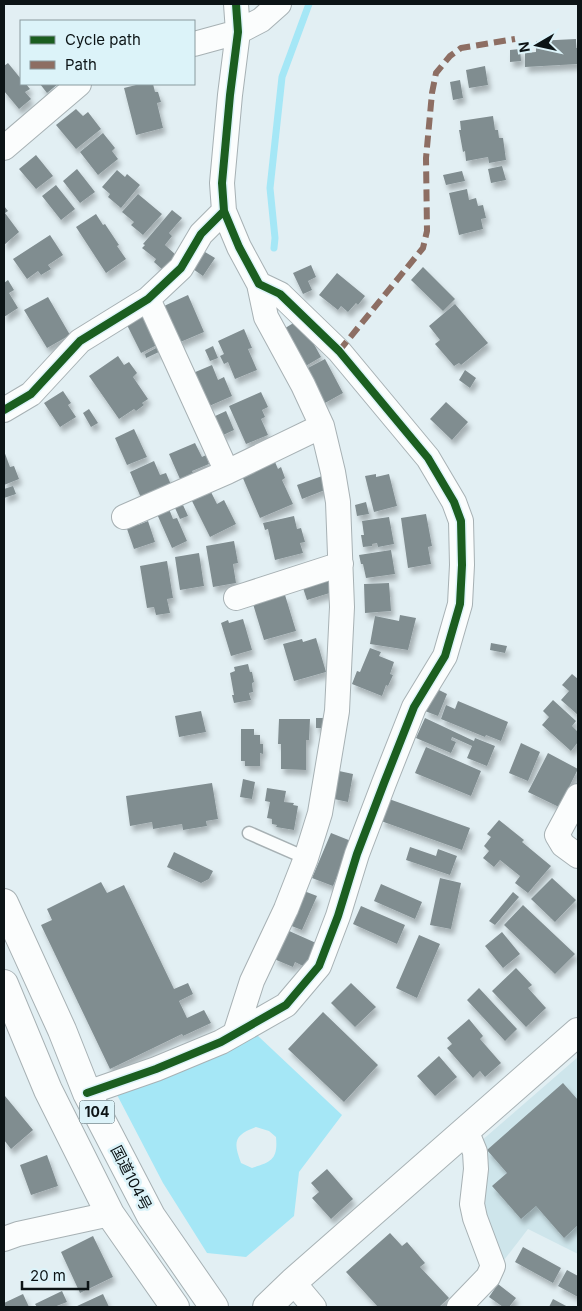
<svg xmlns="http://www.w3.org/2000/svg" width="582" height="1311" viewBox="0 0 582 1311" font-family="Inter,'Noto Sans JP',sans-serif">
<defs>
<filter id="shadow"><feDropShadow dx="3" dy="5.5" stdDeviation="2.5" flood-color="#0004"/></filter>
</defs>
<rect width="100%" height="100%" fill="#e2eff3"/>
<path fill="#cee5eb" d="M578 1057V1254L528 1229 501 1264 482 1215 480 1142Z"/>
<path fill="#a5e7f6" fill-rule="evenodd" d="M257 1035 342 1115 299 1172 294 1216 246 1257 207 1253 163 1183 115 1091 193 1064ZM256 1127 269 1131 276 1137C278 1159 272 1162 252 1168L241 1163C233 1142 234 1135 256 1127Z"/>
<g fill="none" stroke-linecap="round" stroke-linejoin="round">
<path stroke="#a5e7f6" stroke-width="7" d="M274 248 275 238 270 188 282 77 309 4"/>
</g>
<path fill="#808d90" filter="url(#shadow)" d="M576 39V48H578V64L525 67V53L536 52V41Z
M520 49 521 61 510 62V50Z
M8 63 21 79V84H26L30 89 25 92 31 99 19 109 4 91V66Z
M485 66 488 85 469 88 466 70Z
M460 80 463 98 453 100 450 82Z
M40 84H58L47 93Z
M140 84H153L155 92H158L161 102 157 103 163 128 136 135 124 88Z
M76 109 83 116 88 112 101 129 76 149 56 125Z
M493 116 495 130H498L499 138H503L506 160 489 163 488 157 466 161 465 151 463 152 459 130H461L460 121Z
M103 133 115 148 112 151 118 159 98 175 80 152Z
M36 155 53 176 36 189 19 169Z
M502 166 506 180 491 183 488 169Z
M77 169 95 192 80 203 63 181Z
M117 170 125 177 127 174 140 185 121 208 108 197 110 194 102 187Z
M462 171 465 181 446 185 443 175Z
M56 185 75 209 61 220 42 196Z
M467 189 469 200 476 198 478 206 483 205 486 218 481 219 483 229 459 235 449 193Z
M138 194 162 214 143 235 131 225 134 222 122 212Z
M4 206 8 211 5 213 19 232 4 245Z
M172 210 182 218 169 233 172 236 165 245 177 256 164 271 154 262 156 259 142 248 145 245 143 244Z
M96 214 103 225 105 224 119 245 117 246 126 259 106 273 76 227Z
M50 235 63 255 48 265 51 269 41 275 38 271 27 279 13 259Z
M205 252 215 258 203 276 193 269Z
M311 265 316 277 308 281 312 290 303 294 293 273Z
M423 267 455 299 443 311 411 280Z
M337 273 365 296 358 305 356 303 348 312 341 306 338 310 319 295Z
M8 280 14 290 9 293 18 308 4 317V283Z
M188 295 204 332 178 343 174 329 164 306Z
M48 297 70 335 47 348 24 310Z
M455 304 488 343 461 365 459 363 454 366 435 344 440 340 429 326Z
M144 316 159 344 141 353 127 325Z
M300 319 321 357 304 367 282 330Z
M244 329 252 348 248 349 257 370 235 379 228 362 224 364 220 356 224 354 218 341Z
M213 346 218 358 210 361 205 350Z
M158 347 161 351 146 358 145 354Z
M118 356 124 365 129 362 137 373 133 377 148 399 142 403 144 405 136 411 134 409 119 419 89 376Z
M325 359 343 393 325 403 306 369Z
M212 365 218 380 224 377 232 396 207 407 193 373Z
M465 370 476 378 470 388 459 380Z
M63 391 71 403 68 405 76 417 60 427 44 403Z
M261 392 268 407 262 410 265 417 261 419 268 435 246 444 229 406Z
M446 402 468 422 452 440 430 419Z
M89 409 98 423 91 427 83 413Z
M226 411 234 430 221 436 213 417Z
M134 429 147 457 127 465 115 438Z
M195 443 202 457 206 455 209 464 192 471 193 473 180 479 169 454Z
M4 451 10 467 14 466 19 479 4 485Z
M154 461 160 475 166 473 172 487 142 500 130 472Z
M275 462 278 469 281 467 285 478 282 480 293 504 260 518 242 476Z
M376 474V477L389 474 397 506 374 512 365 476Z
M325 475 330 488 302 499 297 485Z
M13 486 16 494 4 498V489Z
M211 492 217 504 224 500 236 524 210 537 192 501Z
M366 502 369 514 357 516 355 505Z
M183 505 188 516 180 519 175 508Z
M169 509 173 519 177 518 187 541 172 548 157 514Z
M426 514 432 546 428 547 431 564 408 568 401 518Z
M294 516 297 529 301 528 305 542 300 543 303 553 275 560 268 529 265 530 263 523Z
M389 517 394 544 378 547 377 543 372 544V546L363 547 361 535H364L362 521Z
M148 521 155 542 134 549 126 526 137 522 138 525Z
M234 541 238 563 233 564 236 583 213 587 206 546Z
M391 550 395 574 366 578 363 564H361L359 555Z
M199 553 204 586 180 590 175 557Z
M167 561 173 598 167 599 170 613 156 615 154 607 147 608 140 566Z
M329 577 333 592 307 600 302 585Z
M389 583 391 611 365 613 364 584Z
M285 595 296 631 264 640 253 604Z
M400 615 416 618 408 650 370 644 375 616 399 621Z
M243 619 252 650 231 656 221 623 228 620 229 623Z
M316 638 326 672 294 681 283 644 302 639 303 642Z
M491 643 507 646 505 653 490 650Z
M370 648 381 652 379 656 394 662 390 674 393 675 388 686 386 685 382 696 352 684 357 671 360 672Z
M248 664 250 672H252L254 682 252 683 253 692 249 693 251 700 234 703 232 695H234L230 673 235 671 234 667Z
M572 674 578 679V715L561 700 569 691 562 685Z
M435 688 447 694 438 716 425 711Z
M553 700 576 721 572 726 578 732V742L571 751 542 725 549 717 543 711Z
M458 701 508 722 501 741 486 735 485 737 441 719 446 705 455 709Z
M201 711 206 732 179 737 175 716Z
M316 718H324L323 728H316Z
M425 718 474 741 475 738 495 746 487 766 467 758 472 746 452 737 451 740 456 742 451 753 416 738Z
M279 719H310L309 740H306V770L281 769V744H278Z
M241 729H254V735H260V744H263V754L260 753V766H245V761H241Z
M521 743 540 752 528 781 509 773Z
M426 747 481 771 471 796 415 773Z
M548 753 578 769 559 807 528 792Z
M339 771 353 774 348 802 334 799Z
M243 779 255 782 252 799 240 797Z
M212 783 218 819 206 821 207 826 183 830 182 824 153 829 152 822 130 826 126 796Z
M267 788 286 791 284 802 294 803 293 805 298 806 294 830 276 827 277 825 272 824V819L267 818 270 802 265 801Z
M389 799 470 828 462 850 381 821Z
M499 820 524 840 522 842 551 866 528 893 515 883 520 876 500 860 494 867 483 858 489 851 484 846 491 837 487 834Z
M331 833 351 841 333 886 312 878Z
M410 847 436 856 438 849 457 856 450 875 406 860Z
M174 852 213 871 209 879 201 883 167 867Z
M440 878 461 883 451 929 430 925Z
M552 878 576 900 555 922 531 899Z
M101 882 107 893 124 885 174 989 188 983 193 994 179 1001 187 1018 204 1010 211 1023 183 1036 182 1034 110 1069 41 925 52 920 47 909Z
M381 884 422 902 415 919 374 901Z
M304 891 317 896 302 930 289 925Z
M513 892 519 897 495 925 489 921Z
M523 905 575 954 555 974 504 925Z
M361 906 405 925 397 944 353 924Z
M287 930 316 943 305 967 295 962 293 967 274 959Z
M502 932 520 954 503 968 485 946Z
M419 935 440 944 417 998 396 988Z
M516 968 532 985 528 988 546 1008 526 1027 492 991Z
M351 983 376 1007 355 1027 331 1003Z
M479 988 517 1029 505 1041 467 1000Z
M323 1012 378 1065 344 1102 288 1049Z
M469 1019 483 1036 480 1039 501 1063 485 1077 480 1071 473 1078 447 1048 452 1044 447 1038Z
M439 1056 457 1077 435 1096 417 1076Z
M563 1083 578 1100V1225L564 1238 536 1206 521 1219 492 1186 507 1173 487 1150Z
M5 1096 33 1130 11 1149 4 1140Z
M47 1155 58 1186 31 1195 20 1165Z
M327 1169 353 1199 331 1219 312 1198 319 1192 311 1183Z
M390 1233 402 1246 407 1242 425 1263 420 1267 449 1298 439 1307H378L346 1272Z
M93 1236 113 1277 80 1293 61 1252Z
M523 1247 561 1268 553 1283 515 1262Z
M567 1270 578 1276V1297L558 1286Z
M498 1284 516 1298 509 1307H503L489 1297Z
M62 1291 67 1302 54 1307H37L35 1304Z
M23 1294 29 1307H4V1303Z
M103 1294 109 1307H75Z
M553 1299 568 1307H549Z"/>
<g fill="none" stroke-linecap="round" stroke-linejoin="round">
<g stroke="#a7b1b4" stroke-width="15">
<path id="service" d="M249 833 306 858"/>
</g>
<g stroke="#a7b1b4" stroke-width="26">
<path id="minor" d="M194 44 238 32 261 20 279 4
M4 148 79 84
M148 299 227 472
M4 410 31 394 80 341 148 299 181 268 201 234 224 211 222 183 230 95 238 32 236 4
M124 517 227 472 322 426
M236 598 341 564
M578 796 557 835 563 845 578 856
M235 1034 252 981 286 909 306 858 320 813 337 711 342 607 338 502 333 472 322 426 303 385 266 317 259 284
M87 1093 156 1069 221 1042 286 1005 319 966 338 916 357 854 384 783 414 707 445 656 460 604 462 565 461 521 454 502 428 458 339 351 280 294 259 284 239 247 224 211
M4 1239 18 1234 110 1214
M293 1282 314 1307
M459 1307 488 1277 493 1266 475 1218 472 1204 476 1169 475 1152 466 1130"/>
</g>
<g stroke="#a7b1b4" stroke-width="30">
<path id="tertiary" d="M267 1307 293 1282 578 1032"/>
</g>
<g stroke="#a7b1b4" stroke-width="30">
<path id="trunk" d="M4 903 62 1030 87 1093 151 1216 214 1307
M4 984 48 1090 110 1214 175 1307"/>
</g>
<use href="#service" stroke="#fbfdfd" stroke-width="12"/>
<use href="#minor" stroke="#fbfdfd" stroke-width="24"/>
<use href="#tertiary" stroke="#fbfdfd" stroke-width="28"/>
<use href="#trunk" stroke="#fbfdfd" stroke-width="28"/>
<path stroke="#8d6e63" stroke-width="6" stroke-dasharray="12 6" stroke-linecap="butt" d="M339 351 423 248 427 231 426 158 432 93 436 73 450 56 461 48 515 39"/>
<g stroke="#dcf3f9" stroke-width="11">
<path id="cycleway" d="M4 410 31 394 80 341 148 299 181 268 201 234 224 211 222 183 230 95 238 32 236 4
M87 1093 156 1069 221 1042 286 1005 319 966 338 916 357 854 384 783 414 707 445 656 460 604 462 565 461 521 454 502 428 458 339 351 280 294 259 284 239 247 224 211"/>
</g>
<use href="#cycleway" stroke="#1b5e20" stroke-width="8"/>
</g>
<g text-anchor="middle" stroke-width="5" stroke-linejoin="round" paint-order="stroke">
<rect fill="#dcf3f9" stroke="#4a575a" stroke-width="1" x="79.5" y="1100.5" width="35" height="23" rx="4"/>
<g font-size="14" font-weight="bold" fill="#0c1416">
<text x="97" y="1117">104</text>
</g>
<g font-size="15" fill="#0c1416" stroke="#dcf3f9">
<text transform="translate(131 1178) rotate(63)" y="5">国道104号</text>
</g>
</g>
<rect width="582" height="1311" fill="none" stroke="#0c1416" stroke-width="10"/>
<rect x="20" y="20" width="175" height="65" fill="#dcf3f9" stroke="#899a9e"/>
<rect x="30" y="36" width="25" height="8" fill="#1b5e20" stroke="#899a9e"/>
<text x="65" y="45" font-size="15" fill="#0c1416">Cycle path</text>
<rect x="30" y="61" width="25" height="8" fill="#8d6e63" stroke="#899a9e"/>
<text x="65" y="70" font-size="15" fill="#0c1416">Path</text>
<g transform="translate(537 45) rotate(261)" stroke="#dcf3f9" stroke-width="4" paint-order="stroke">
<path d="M0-4L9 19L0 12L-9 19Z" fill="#0c1416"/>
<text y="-8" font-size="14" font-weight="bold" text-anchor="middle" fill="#0c1416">N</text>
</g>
<path d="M22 1281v8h66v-8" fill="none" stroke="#0c1416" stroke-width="2.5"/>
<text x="30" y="1281" font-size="15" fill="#0c1416" stroke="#dcf3f9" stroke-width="4" paint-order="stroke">20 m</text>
</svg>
